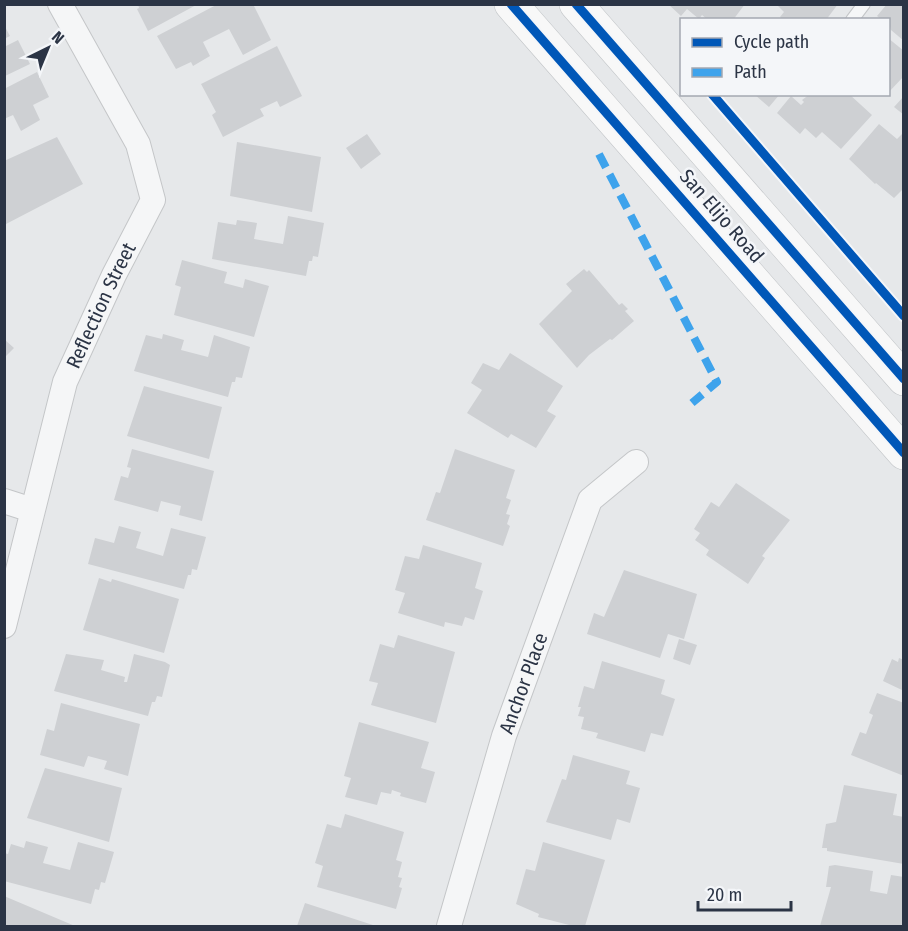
<svg xmlns="http://www.w3.org/2000/svg" width="908" height="931" viewBox="0 0 908 931" font-family="'Fira Sans Condensed',sans-serif">
<rect width="100%" height="100%" fill="#e6e8ea"/>
<path fill="#ced0d3" d="M138 4H198L148 31 137 9 139 8Z
M218 4H253L271 40 243 55 229 29 203 42 210 56 193 66 191 62 176 69 157 36Z
M668 4H745L733 20H708L702 15 699 19 687 9 681 16Z
M776 4H838L826 20H783L780 17 784 12Z
M887 4H904V41L891 30 888 20H882L877 16Z
M4 25 10 36 4 39Z
M888 38 904 51V76L888 93Z
M18 40 30 64 5 76V42L6 46Z
M277 46 302 96 280 107 277 101 260 109 264 116 223 137 212 115 216 112 201 84Z
M37 72 49 97 33 105 40 120 21 131 13 115 4 119V89Z
M754 94H780L769 107Z
M810 94H849L872 115 841 149 822 132 816 138 805 128 800 134 777 113 791 96 801 105 804 102 802 100Z
M904 96V115L894 107Z
M879 124 897 139 902 134 904 136V188L894 198 876 183 875 184 849 159Z
M367 134 381 154 361 169 346 148Z
M57 137 83 184 6 224 4 161Z
M237 142 321 157 312 212 230 196Z
M288 216 324 223 318 257 313 256 312 261H309L306 276 212 259 218 222 236 225 237 220 257 223 254 239 283 244Z
M182 260 227 272 224 283 243 288 245 279 269 286 254 337 174 315 181 287 175 285Z
M584 269 587 272 589 270 619 305 622 303 628 309 625 311 634 321 612 340 610 339 589 355 577 368 539 324 572 291 566 284Z
M163 334 184 340 181 350 208 357 214 335 250 347 242 378 236 377 235 382H232L228 397 134 371 146 335 162 339Z
M4 339 14 348 4 358Z
M510 353 563 386 547 411 556 416 536 448 511 434 508 438 467 413 482 390 471 383 483 363 499 370Z
M144 386 222 407 209 459 127 436Z
M132 449 214 471 202 521 179 515 181 506 161 501 158 512 114 500 121 476 128 478 131 468 127 467Z
M455 449 515 470 506 498 511 500 506 514 510 515 507 524 510 526 503 546 426 520 436 492 440 493Z
M736 483 790 520 762 556 765 558 748 584 706 555 709 550 695 540 700 533 694 529 711 502 719 507Z
M119 526 141 532 136 548 163 556 171 528 206 537 197 570 192 569 191 575H188L184 589 88 564 95 538 114 543Z
M423 545 482 563 475 588 483 591 474 620 465 617 462 626 445 622 444 627 398 613 405 593 395 590 405 556 419 559Z
M624 570 697 594 684 639 668 634 660 658 587 634 594 613 604 617Z
M99 578 111 582 112 579 179 599 164 653 83 630Z
M398 635 455 652 436 723 371 705 378 683 369 681 380 644 394 648Z
M679 639 697 645 690 665 673 659Z
M66 654 104 660 101 670 125 677 124 682H127L134 654 165 662 170 665 162 697 157 696 155 702H152L148 716 54 691Z
M899 658 904 660V691L883 681 892 659 898 662Z
M602 661 665 680 661 694 675 699 663 736 651 733 645 752 596 738 598 733 581 729 584 717 578 716 581 707H578L584 686 594 689Z
M877 693 904 703V776L851 755 860 732 866 734 873 715 869 713Z
M61 703 140 724 128 776 104 769 107 761 88 756 84 767 40 755 47 729 54 731Z
M359 722 429 742 421 768 435 772 426 803 400 796 401 793 392 790 391 794 381 792 377 805 345 797 351 778 344 776Z
M573 755 630 771 626 784 640 788 630 823 617 819 611 840 546 822 562 779 566 780Z
M45 768 122 788 109 842 27 818Z
M844 785 897 794 893 815 904 817V864L827 851V848H822L826 824 836 822Z
M345 814 404 832 396 860 402 862 398 877 402 878 399 887 402 888 396 909 317 887 323 866 315 863 327 824 341 828Z
M26 841 48 847 43 863 70 870 78 842 114 852 105 883 101 882 99 890 95 889 91 904 4 881V853L8 854 11 844 24 848Z
M543 842 605 860 585 926H573L538 917 539 914 516 904 526 869 535 871Z
M835 865 873 871 870 891 887 894 891 875 904 877V926H820L831 887H826L829 866Z
M4 896 75 926H4Z
M305 903 376 926H297Z"/>
<g fill="none" stroke-linecap="round" stroke-linejoin="round">
<g stroke="#c4c6c8" stroke-width="14">
<path id="service" d="M852 20 864 4"/>
</g>
<g stroke="#c4c6c8" stroke-width="26">
<g id="minor">
<path d="M4 501 32 510"/>
<path id="s1" d="M4 626 65 382 114 275 153 200 138 144 60 4"/>
<path id="s2" d="M449 926 504 736 590 500 636 462"/>
</g>
</g>
<g stroke="#c2c5c8" stroke-width="34">
<path id="primary" d="M511 4 904 453
M576 4 904 379"/>
</g>
<use href="#service" stroke="#f5f6f7" stroke-width="12"/>
<use href="#minor" stroke="#f5f6f7" stroke-width="24"/>
<use href="#primary" stroke="#f8f8f8" stroke-width="33"/>
<path stroke="#3ea3ec" stroke-width="8" stroke-dasharray="15 8" stroke-linecap="butt" d="M599 154 717 382 692 403"/>
<g stroke="#f4f6f9" stroke-width="13">
<path id="cycleway" d="M511 4 904 453
M576 4 904 379
M712 94 904 316"/>
</g>
<use href="#cycleway" stroke="#0057b8" stroke-width="9"/>
</g>
<g text-anchor="middle" stroke-width="5" stroke-linejoin="round" paint-order="stroke">
<g font-size="20" fill="#2b3445" stroke="#f4f6f9">
<text transform="translate(722 216) rotate(49)" y="7">San Elijo Road</text>
<text dy="7" stroke="none"><textPath href="#s1" startOffset="336">Reflection Street</textPath></text>
<text dy="7" stroke="none"><textPath href="#s2" startOffset="254">Anchor Place</textPath></text>
</g>
</g>
<rect width="908" height="931" fill="none" stroke="#2b3445" stroke-width="12"/>
<rect x="680" y="18" width="210" height="78" fill="#f4f6f9" stroke="#a4a8b1" stroke-width="1.5"/>
<rect x="692" y="38" width="30" height="9" fill="#0057b8" stroke="#a4a8b1" stroke-width="1.5"/>
<text x="734" y="48" font-size="18" fill="#2b3445">Cycle path</text>
<rect x="692" y="68" width="30" height="9" fill="#3ea3ec" stroke="#a4a8b1" stroke-width="1.5"/>
<text x="734" y="78" font-size="18" fill="#2b3445">Path</text>
<g transform="translate(48 48) rotate(43)" stroke="#f4f6f9" stroke-width="4.5" paint-order="stroke">
<path d="M0-4.5L10 22L0 15L-10 22Z" fill="#2b3445"/>
<text y="-9" font-size="16" font-weight="bold" text-anchor="middle" fill="#2b3445">N</text>
</g>
<path d="M698 901v9h93v-9" fill="none" stroke="#2b3445" stroke-width="3"/>
<text x="707" y="901" font-size="18" fill="#2b3445" stroke="#f4f6f9" stroke-width="4.5" paint-order="stroke">20 m</text>
</svg>
